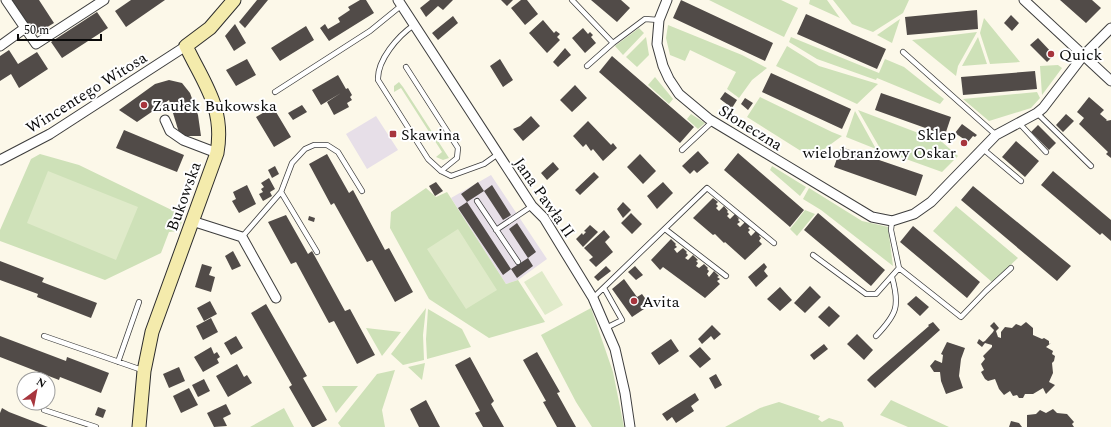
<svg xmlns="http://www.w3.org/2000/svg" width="1111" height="427" viewBox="0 0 1111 427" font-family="Spectral,serif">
<rect width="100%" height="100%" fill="#fcf8e9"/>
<path fill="#e7dfe8" d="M376 116 398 150 367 169 346 134Z
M491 175 547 259 518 280 506 284 451 198Z"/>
<path fill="#cee1b8" d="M709 0H781L798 8 784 37Z
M810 0H827L840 18 809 4Z
M833 0H909L903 13 873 32 852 24Z
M984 18 1020 62 990 64 980 33Z
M900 19 892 43 877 35Z
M668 25 742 55 767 68 752 80 739 98 727 89 736 72 690 50 685 61 670 55 666 38Z
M639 28 644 33 623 55 615 46Z
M977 32 958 66 956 76 912 40Z
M646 37 649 55 637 67 626 57Z
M791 37 879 73 885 59 904 67 944 99 940 104 877 78 876 80 817 59 789 42Z
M978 37 987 64 962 66Z
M787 46 819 66 878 84 857 104 776 66Z
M1058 65 1062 68 1042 95 1040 66Z
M655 77 673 99 669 104 648 85Z
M399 82 403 87 449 158 443 160 436 157 442 152 401 88 394 92V86Z
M1037 92 1040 98 1031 108 989 121 963 99Z
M760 97 832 132 842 136 812 158 747 117Z
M858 110 942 142 958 156 942 172 881 150Z
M855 111 876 149 846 137Z
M691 114 705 123 698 129 687 119Z
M40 154 79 165 182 215 183 218 179 231 169 232 161 253 105 280 0 241V230L31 159Z
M772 166 806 187 800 196 770 170Z
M426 188 436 197 447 192 506 284 518 280 545 322 489 338 429 299 390 228 391 212Z
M809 188 862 221 888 227 893 266 821 210 803 199Z
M956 206 1018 258 992 282 933 231Z
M805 210 815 214 797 236 790 229Z
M426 308 423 335 424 360 403 365 391 354Z
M591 308 613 372 624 427H592L576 402 541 335Z
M428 309 462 329 471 347 427 359 426 339Z
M366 328 401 332 382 356Z
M425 363 422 380 408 367Z
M395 370 382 410 385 427H341L338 423 377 374Z
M322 386H358L336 413Z
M891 400 949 427H908L880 415Z
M779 402 820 416 818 419 822 422 829 418 842 422 844 427H725L760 408Z
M284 408 294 427H250Z"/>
<path fill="#dfeac9" d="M48 171 138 207 116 260 27 223Z
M458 229 497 290 466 309 427 249Z
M542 271 563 305 545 315 524 282Z"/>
<path fill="#514b48" d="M11 0H39L54 23 34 35Z
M131 0H165L126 27 115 11Z
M257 0H268L245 28 239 22Z
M360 0H366L374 13 329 41 320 28 325 24 328 29 340 22 338 18 350 10 348 7Z
M430 0H453L443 10 438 6 426 17 420 8Z
M501 0H513L507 6Z
M521 0H527L538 14 525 25 511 8Z
M591 0H621L630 8 617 22Z
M681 0 773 43 765 61 673 18Z
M1060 0H1092L1101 8 1086 23Z
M977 10 978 29 907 35 905 17Z
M97 12 108 28 62 58 51 42Z
M806 14 886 49 877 69 797 34Z
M1011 15 1019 23 1012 31 1004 23Z
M453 16 458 23 438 40 432 33Z
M543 20 554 33 556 31 560 34 557 37 560 40 547 53 529 33Z
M235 24 246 43 234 51 225 36Z
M306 26 314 40 280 61 271 48Z
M583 28 588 34 590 32 593 35 591 37 596 43 585 53 572 38Z
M1038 38 1054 55 1047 62 1030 45Z
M565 48 571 55 558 67 553 62Z
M9 50 18 64 37 52 48 69 19 88 11 74 0 81V56Z
M612 56 694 127 680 143 599 72Z
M247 59 256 75 236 86 226 70Z
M500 59 513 80 503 87 490 66Z
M1035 71 1037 89 963 95 961 77Z
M771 73 851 109 842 129 762 92Z
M338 75 346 89 348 88 352 95 350 97 352 100 347 103 349 107 334 115 327 102 341 93 321 105 312 90Z
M169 80 182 83 190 93 198 115 201 136H180L169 100 137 122 119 110 155 84Z
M575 85 587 98 572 112 560 100Z
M725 92 737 100 732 108 720 99Z
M881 93 951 117 945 135 875 110Z
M1089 97 1104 110 1100 114 1107 120 1106 121 1111 120V158L1106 154 1108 152 1079 124 1084 118 1077 112Z
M745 98 753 103 748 110 741 104Z
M302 105 307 112 293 120 288 113Z
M273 107 291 137 274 147 256 117Z
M1066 114 1074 121 1063 132 1056 125Z
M531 116 540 126 523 141 513 129 520 126Z
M588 121 611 145 613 143 617 148 603 161 593 149 591 151 586 144 583 147 573 136Z
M962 124 977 135 975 137 973 136 968 142 955 133Z
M1038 125 1056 143 1049 150 1031 132Z
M124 130 184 155 177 172 116 148Z
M1016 141 1039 161 1025 177 1002 157Z
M841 147 923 175 916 196 834 167Z
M698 151 709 163 697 173 694 170 690 174 682 166Z
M738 153 804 210 790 227 724 170Z
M327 154 349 193 353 190 385 250 389 248 413 292 395 302 372 260 367 262 334 203 331 205 309 164Z
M640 154 656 171 643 184 627 167Z
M553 162 559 169 547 180 541 173Z
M275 166 279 174 272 178 268 170Z
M1053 171 1111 220V241L1102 233 1100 235 1041 185Z
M594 172 599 177 580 195 575 190Z
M269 178 275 189 270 192 272 196 263 201 259 194 263 192 261 189 264 187 261 183Z
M436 182 443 191 435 196 429 186Z
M478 182 484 191 467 202 461 194Z
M663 182 673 193 657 209 647 196Z
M247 185 256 204 239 213 232 201 236 199 233 192Z
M492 185 511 215 503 220 484 191Z
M973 186 1071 266 1057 281 961 200Z
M713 198 718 202 716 204 718 206 716 208 719 211 724 206 728 211 727 212 729 214 727 216 730 219 735 214 739 219 738 220 740 222 737 224 740 227 745 222 750 227 748 228 750 230 748 232 751 236 756 231 760 235 759 236 761 238 759 241 762 244 745 260 725 242 724 243 715 234 713 235 693 218Z
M467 202 511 269 503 275 458 208Z
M623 202 631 210 623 218 617 209Z
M631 213 642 224 632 234 621 223Z
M818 213 885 270 871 286 804 230Z
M286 215 308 254 312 251 345 311 350 309 375 355 357 364 334 321 329 323 296 262 291 264 268 222Z
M309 216 315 218 314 222 308 220Z
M517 223 536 252 528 258 533 266 517 278 511 269 528 258 509 229Z
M590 225 598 232 583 247 576 239 582 233 583 235 586 232 584 231Z
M913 226 980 282 967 298 900 242Z
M604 230 610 237 605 242 613 252 596 267 589 260 593 257 584 248Z
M671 239 676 244 675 245 677 247 674 249 677 253 683 248 687 252 686 253 688 255 685 258 688 260 693 255 698 260 696 261 698 263 696 266 699 268 704 264 708 268 707 269 709 271 707 274 709 277 714 271 719 276 717 277 720 279 717 281 720 284 705 298 663 267 660 270 651 260Z
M233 251 241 266 232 270 225 256Z
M0 261 44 278 42 282 97 303 91 318 37 297 38 294 0 280Z
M764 263 767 267 764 271 768 276 756 287 748 277Z
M202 264 212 267 209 275 215 277 211 292 195 287Z
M606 266 611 271 598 281 594 277Z
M635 266 643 275 636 280 628 272Z
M624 279 637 297 642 294 650 305 632 317 612 289Z
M810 286 821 297 805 313 794 303Z
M780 287 792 300 780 311 767 299Z
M916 296 929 307 920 316 907 304Z
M210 301 217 314 204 321 197 308Z
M266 304 307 376 303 378 327 420 314 427H312L289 387 292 385 251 313Z
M829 306 840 316 829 327 818 317Z
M211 318 218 332 203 340 196 326Z
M933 322 940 330 875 388 867 380 871 376 929 326 928 325Z
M994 322 999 328 996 331 998 337 1001 338V332L1005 327 1012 328 1016 324 1021 326 1026 322 1033 328V335L1042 339 1044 338 1049 341V344L1051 343 1046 347 1053 351 1052 354 1055 356 1054 361 1052 363 1053 373 1049 382 1055 385 1046 394 1043 388 1033 394H1025L1023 398H1019L1017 395 1013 396 1010 391 1004 395 999 389 995 379 988 381 985 379 981 372 984 370 981 364 985 359 983 356 992 347V345L985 343 982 347 977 343 979 339 983 342 985 341 993 332 994 330 990 326Z
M712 325 721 334 714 340 711 336 702 344 698 339Z
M857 334 873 350 864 360 847 344Z
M0 336 66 361 67 357 109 373 101 393 60 377 59 380 0 357Z
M236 336 243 348 231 355 224 343Z
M671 339 679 351 659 365 651 353Z
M947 342 965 348 961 359 959 376 963 388 946 394 941 381 940 372H934L930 366 935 360 942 363 943 355 941 354Z
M824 344 828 349 814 360 810 355Z
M211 347 214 354 217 352 220 357 217 359 219 363 203 372 194 357Z
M700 347 711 359 700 368 689 356Z
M537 352 560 392 557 393 576 427H557L543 402 546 401 523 360Z
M470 357 494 401 491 404 504 427H483L475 413 480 411 455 365Z
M237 364 244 377 247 375 252 383 228 397 216 376Z
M179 367 185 381 169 388 163 374Z
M716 374 722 385 715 389 709 378Z
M204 379 210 391 198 397 192 385Z
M189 388 198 405 181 413 173 396Z
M695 393 699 400 691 406 694 411 676 423 672 417 667 421 662 414Z
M426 400 440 427H419L410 409Z
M226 404 231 414 223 418 227 426 214 427 207 413Z
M98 407 106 410 103 418 95 415Z
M2 408 9 412 48 427H0V413Z
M1053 409 1057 413 1067 414 1074 422 1072 424 1074 427H1027V415L1036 414 1040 410 1046 413Z
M1011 421 1019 423 1022 427H1009Z"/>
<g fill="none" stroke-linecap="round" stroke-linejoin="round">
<g stroke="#3d3d3d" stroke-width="6">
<path id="lane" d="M572 0 613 43
M414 25C398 36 377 60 378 80L428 159 441 171 451 176 484 164 498 154
M903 52 996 135
M587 66 613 43 645 19 659 20
M406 67 458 148 457 158 441 171
M275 92 370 31 402 5
M1037 113 1091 166
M1019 123 1046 152
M983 149 1021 181
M682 150 713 121
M281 192 317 252
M477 201 518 262
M892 221 891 230 899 268 961 317 986 291 1011 268
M665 229 726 276
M496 230 532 206
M242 237 281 192 292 163 305 149 314 145H327L338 152 362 191
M813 255 866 294H876L899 268
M604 288 622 320 606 328
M593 298 707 188 774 243
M44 336 142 370
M876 336C897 314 900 306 892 277
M118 362 139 302
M44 410 96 427"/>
</g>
<g stroke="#3d3d3d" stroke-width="11">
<path id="street" d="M6 0 25 28
M398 0 532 206 544 218 593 298 615 349 625 393 630 427
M667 0 659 20 657 44 663 66 669 79 679 94 709 119 872 217 892 221 914 214 931 202 996 135 1037 113 1043 108 1083 56 1111 28
M1024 0 1111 81
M0 46 25 28 36 44 104 0
M165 120 170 131 183 140 217 153
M0 160 50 134 186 46
M192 221 242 237 276 298"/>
</g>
<g stroke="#2c2c2c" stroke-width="15">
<path id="secondary" d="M139 427 144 371 152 332 217 153C225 108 204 84 186 46L210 28 234 0"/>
</g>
<use href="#lane" stroke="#fff" stroke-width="4.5"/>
<use href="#street" stroke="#fff" stroke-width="9"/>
<use href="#secondary" stroke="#f4ebac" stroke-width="13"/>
</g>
<g fill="#a7353d" stroke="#fff" stroke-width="1.5">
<circle cx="1051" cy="54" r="4"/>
<circle cx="144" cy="105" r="4"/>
<rect x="389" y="130" width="8" height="8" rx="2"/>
<circle cx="964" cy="143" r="4"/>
<circle cx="634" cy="301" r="4"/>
</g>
<g text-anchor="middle" stroke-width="4" stroke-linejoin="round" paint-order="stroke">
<g font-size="16" fill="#0a0a0a" stroke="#fff" text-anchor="start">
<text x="1059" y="60">Quick</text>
<text x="152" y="111">Zaułek Bukowska</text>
<text x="401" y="140">Skawina</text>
<text x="956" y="140" text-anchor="end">Sklep<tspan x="956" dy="18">wielobranżowy Oskar</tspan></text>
<text x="642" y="307">Avita</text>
</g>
<g font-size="16" fill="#0a0a0a" stroke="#fff">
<text transform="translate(86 92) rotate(-32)" y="6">Wincentego Witosa</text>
<text transform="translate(751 127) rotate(32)" y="6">Słoneczna</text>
<text transform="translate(183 196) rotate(-70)" y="6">Bukowska</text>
<text transform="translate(545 197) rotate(55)" y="6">Jana Pawła II</text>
</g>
</g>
<g transform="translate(36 391) rotate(32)"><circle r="19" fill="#ffffff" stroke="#9d9d9d"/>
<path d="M0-3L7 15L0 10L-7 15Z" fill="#a7353d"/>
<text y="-6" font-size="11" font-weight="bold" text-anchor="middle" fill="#0a0a0a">N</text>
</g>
<path d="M18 34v6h83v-6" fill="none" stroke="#0a0a0a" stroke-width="2"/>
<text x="24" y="34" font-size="12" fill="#0a0a0a" stroke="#ffffff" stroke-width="3" paint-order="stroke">50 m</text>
</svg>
